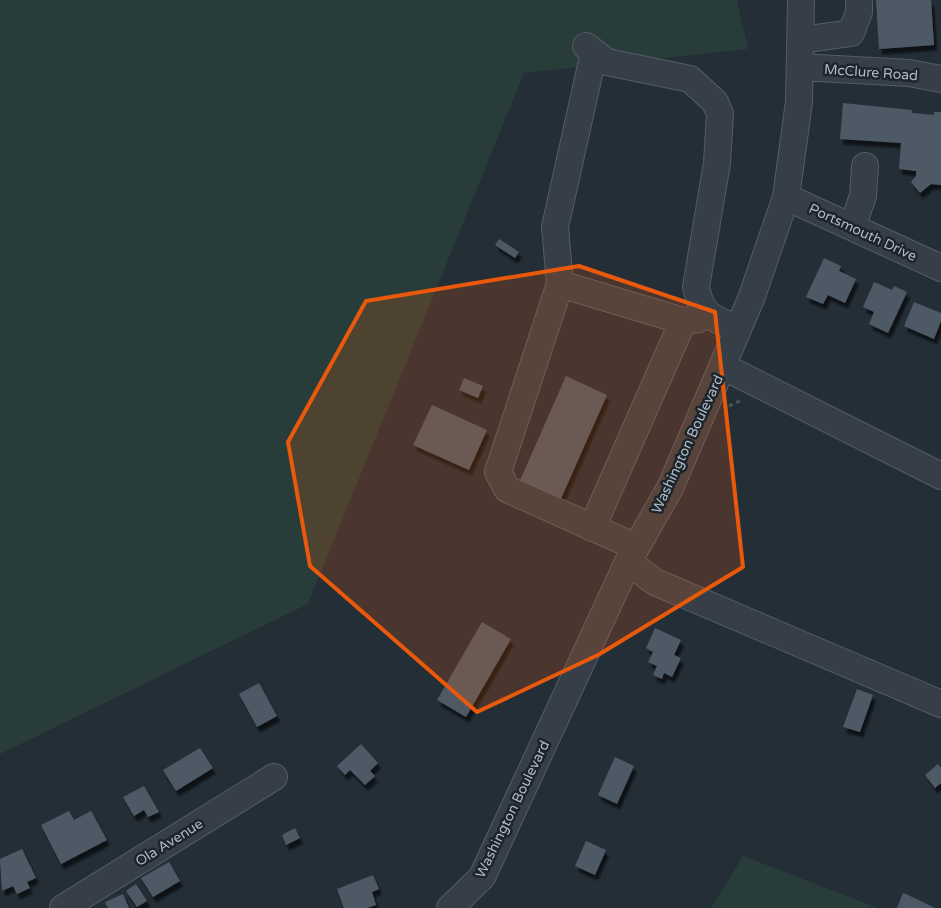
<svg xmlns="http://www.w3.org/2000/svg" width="941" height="908" viewBox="0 0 941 908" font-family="'Varela Round',sans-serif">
<defs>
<filter id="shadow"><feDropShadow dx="3" dy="5.5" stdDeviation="1" flood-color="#0009"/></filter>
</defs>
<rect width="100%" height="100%" fill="#232e37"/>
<path fill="#283c3a" d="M0 0H737L748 49 524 73 308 604 0 754Z
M743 856 878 908H711Z"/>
<path fill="#4e5a66" filter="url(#shadow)" d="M876 0H931L934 45 879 49Z
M843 103 912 110V113L934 115V112H941V185L931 184 920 193 911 182 916 176V171L899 169 901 143 840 139Z
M499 239 519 252 515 258 495 245Z
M824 258 841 266 839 271 856 279 845 303 828 295 823 304 806 297Z
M874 282 892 290 894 286 907 292 888 333 869 324 874 312 863 307Z
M914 302 941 313V321L934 339 904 326Z
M566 376 607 395 559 503 518 485Z
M464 378 483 386 478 398 459 390Z
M432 405 487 430 469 470 413 445Z
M482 622 511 639 466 717 437 700Z
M655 628 681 640 674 655 681 658 672 677 664 673 662 679 653 675 657 666 648 662 653 652 646 648Z
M259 683 277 716 257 727 239 694Z
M857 689 873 695 860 732 843 727Z
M361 744 378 763 370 771 375 776 365 785 350 770 345 775 337 766Z
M200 748 213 768 176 791 163 770Z
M615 757 634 766 617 804 598 795Z
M938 764 941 768V783L935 788 925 775Z
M144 786 159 812 148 817 144 810 134 816 123 797Z
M69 811 74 820 91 811 107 840 61 864 41 825Z
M295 828 300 838 286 845 282 835Z
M586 841 606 850 595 875 575 866Z
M22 849 36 878 27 882 30 888 17 894 13 886 2 891 0 859Z
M169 862 180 881 153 897 141 878Z
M373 875 379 889 372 892 376 905 367 908H344L337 889Z
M136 884 147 901 137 907 126 891Z
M903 893 906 894 935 908H897Z
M123 894 129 908H108L105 902Z"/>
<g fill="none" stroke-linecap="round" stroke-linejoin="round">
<g stroke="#545d65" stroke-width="28">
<path id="minor" d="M801 40 851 33 859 12V0
M586 46 607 62 690 79 715 102 720 114 717 163 696 287C702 317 712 317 738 329
M594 52 555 227 560 284 498 472 507 489 636 547
M800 67 909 73 941 79
M786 197 941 268
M852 227 863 196 865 166
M560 284 683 321 699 319
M722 366 941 476
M592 528 683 321
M628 562 655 582 941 704
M63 908 274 777
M450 908 482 877 628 562 670 488 751 299 786 197 799 102 801 0"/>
</g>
<path stroke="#465959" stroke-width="3" stroke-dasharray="4 4" stroke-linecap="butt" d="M729 406 742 400"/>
<use href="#minor" stroke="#363f48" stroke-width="26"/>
</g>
<path fill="#e8590c" fill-opacity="0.2" stroke="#e8590c" stroke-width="4" stroke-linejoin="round" d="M579 266 715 312 743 567 598 655 477 712 310 566 288 442 366 301Z"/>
<g text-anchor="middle" stroke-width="5" stroke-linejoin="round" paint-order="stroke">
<g font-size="14" fill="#b1bac4" stroke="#1c242c">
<text transform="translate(871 72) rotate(4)" y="5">McClure Road</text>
<text transform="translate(863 232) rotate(25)" y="5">Portsmouth Drive</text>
<text transform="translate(687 444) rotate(-65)" y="5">Washington Boulevard</text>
<text transform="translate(512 809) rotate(-64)" y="5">Washington Boulevard</text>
<text transform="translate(169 842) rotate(-32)" y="5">Ola Avenue</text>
</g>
</g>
</svg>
